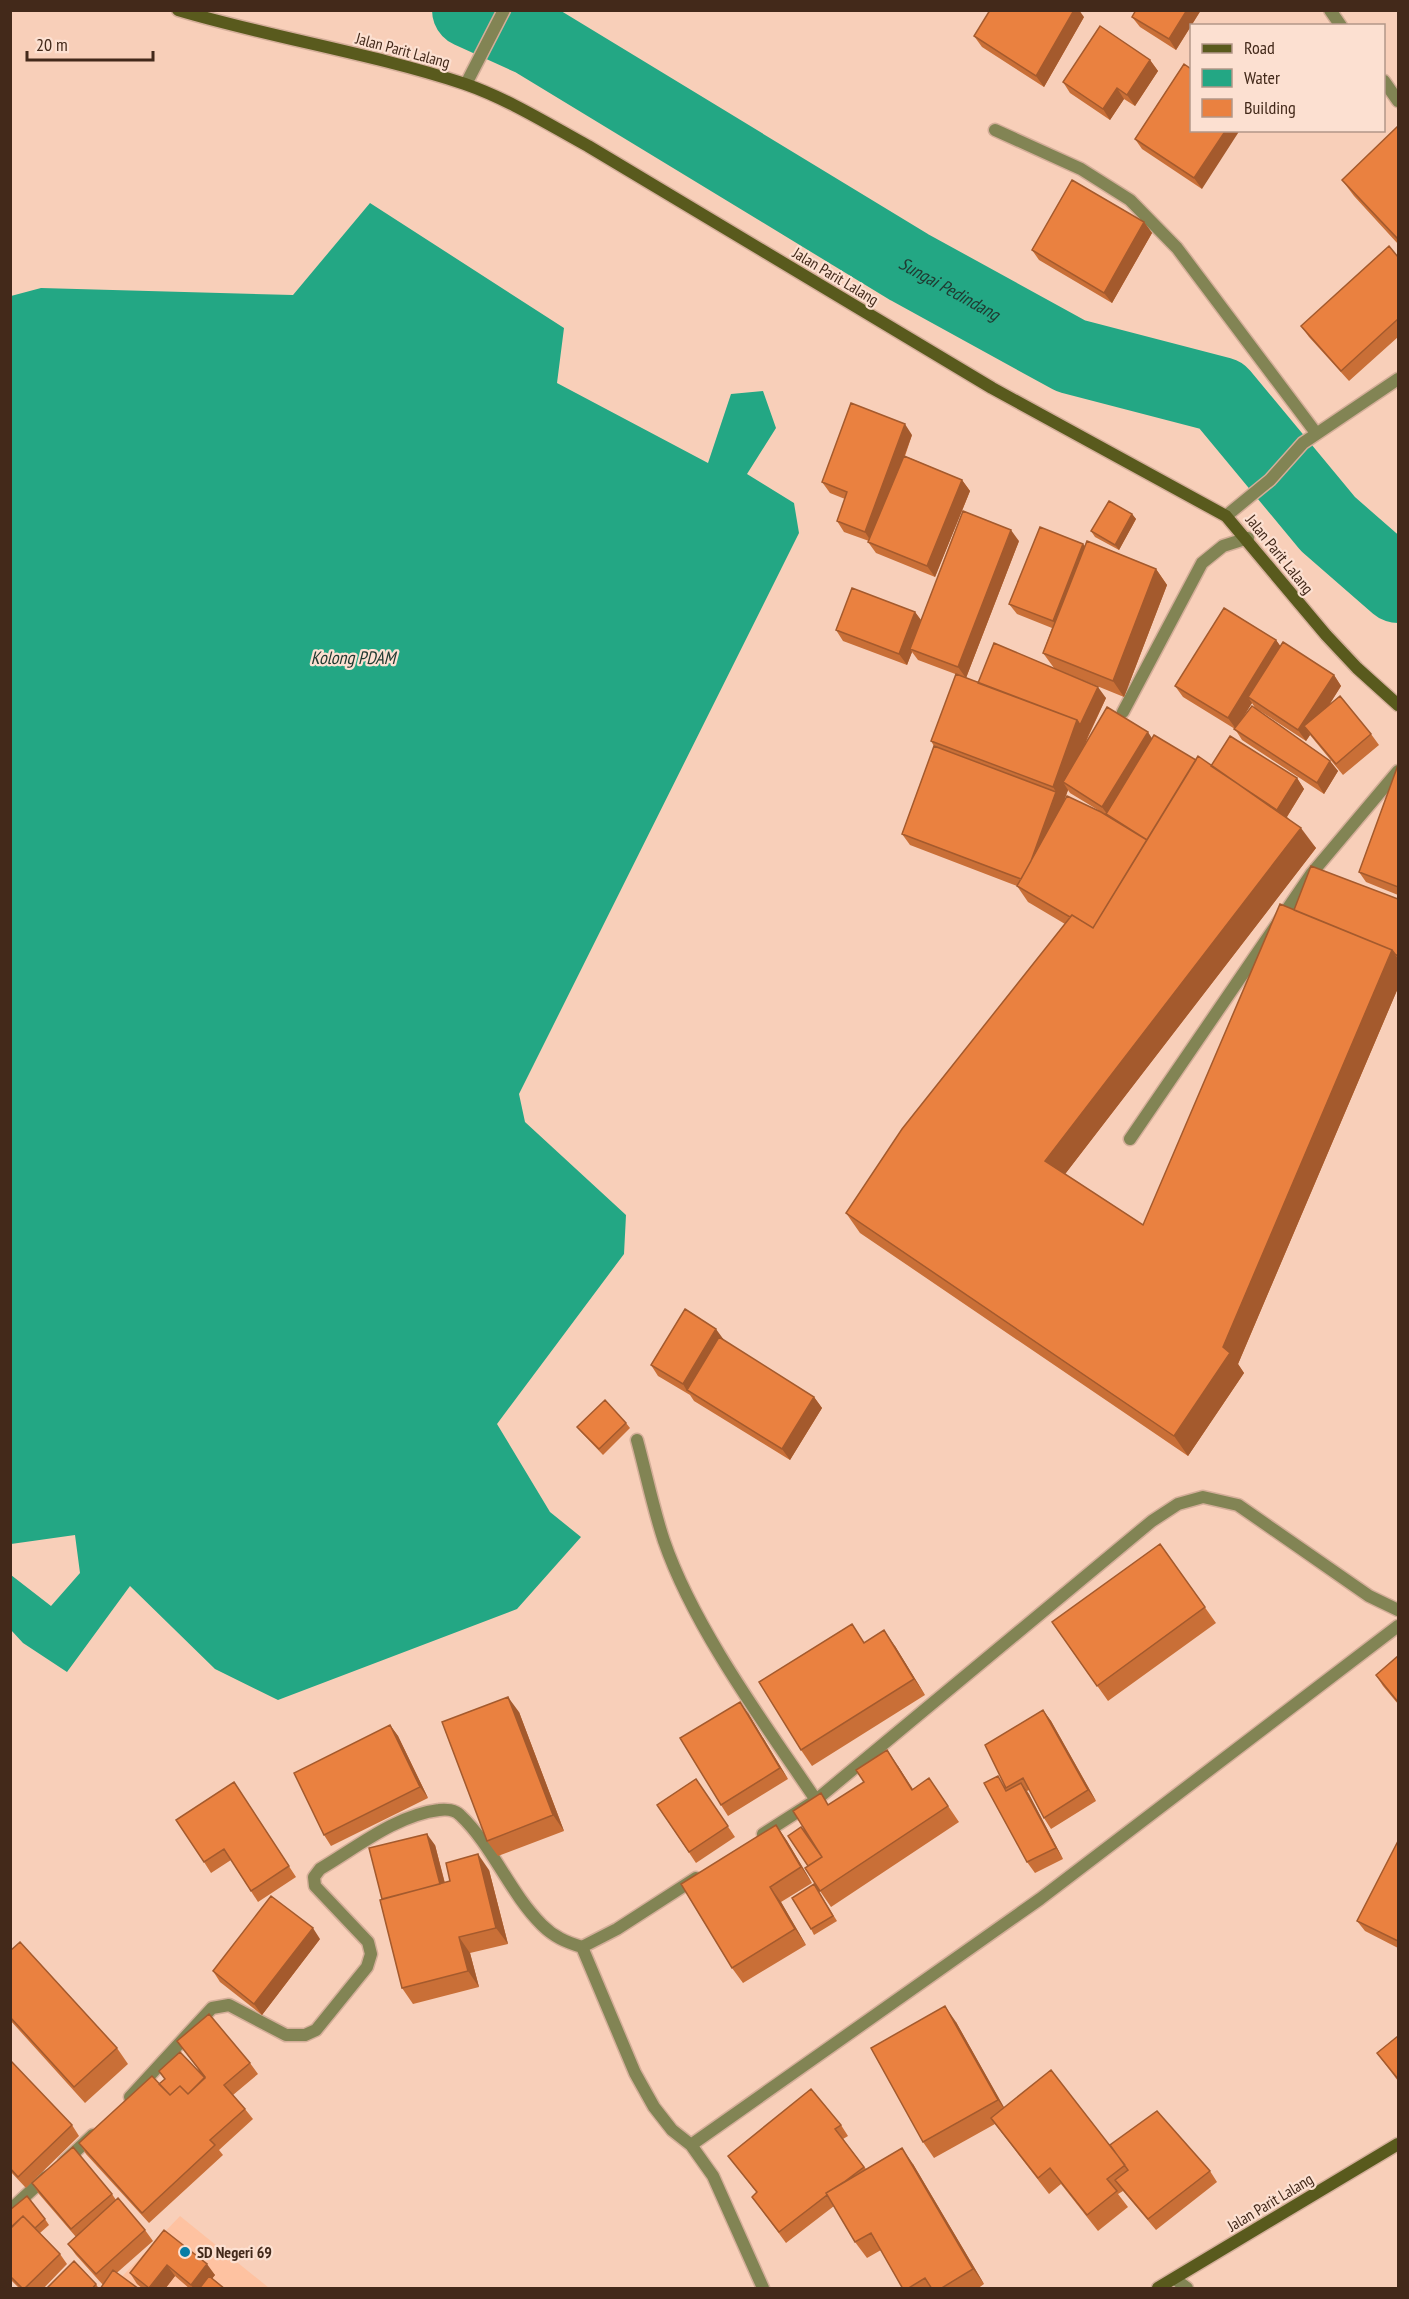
<svg xmlns="http://www.w3.org/2000/svg" width="1409" height="2299" viewBox="0 0 1409 2299" font-family="'PT Sans Narrow',sans-serif">
<rect width="100%" height="100%" fill="#f8cfb9"/>
<path fill="#fec2a1" d="M180 2216 269 2288H111Z"/>
<path fill="#23a784" d="M370 203 564 328 557 383 708 463 731 394 763 391 776 428 747 474 794 503 799 533 519 1094 525 1122 626 1215 624 1254 497 1424 550 1512 581 1537 517 1609 278 1700 215 1669 130 1586 67 1672 23 1643 11 1630V1575L51 1606 80 1573 75 1535 11 1544V296L41 288 293 295Z"/>
<g fill="none" stroke-linecap="round" stroke-linejoin="round">
<path stroke="#23a784" stroke-width="76" id="s1" d="M470 10 534 39 909 267 1071 356 1221 395 1328 524 1398 585"/>
<g stroke="#d4ae99" stroke-width="15">
<path id="lane" d="M1130 1139 1312 873 1398 771"/>
</g>
<g stroke="#d4ae99" stroke-width="15">
<path id="street" d="M1330 10 1341 26
M1384 81 1398 101
M466 84 504 10
M995 130 1081 169 1130 200 1177 248 1316 433
M1226 516 1270 480 1303 443 1398 379
M1123 712 1202 563 1223 546 1248 538
M637 1440C646 1473 653 1508 664 1541 694 1628 764 1723 816 1800
M763 1834 816 1800 1152 1521 1178 1504 1203 1497 1238 1505 1369 1596 1398 1610
M696 1878 617 1929 582 1947 635 2073 654 2107 672 2130 691 2145 713 2176 763 2288
M130 2097 212 2008 229 2005 286 2035H305L316 2030 367 1967 371 1954 368 1942 315 1886 314 1877 320 1869C356 1848 396 1815 439 1810 446 1809 455 1810 460 1815 493 1846 509 1892 542 1925 554 1937 566 1942 582 1947
M691 2145 1040 1899 1398 1626
M64 2162 93 2135
M10 2210 46 2177
M1175 2279 1187 2288"/>
</g>
<g stroke="#d4ae99" stroke-width="15">
<path id="secondary" d="M178 10C272 38 371 53 465 84 508 99 548 124 588 146L992 388 1226 516 1326 635 1357 668 1398 705
M1158 2288 1398 2144"/>
</g>
<use href="#lane" stroke="#828454" stroke-width="12"/>
<use href="#street" stroke="#828454" stroke-width="12"/>
<use href="#secondary" stroke="#595a1d" stroke-width="12"/>
</g>
<path fill="#c96f37" fill-rule="evenodd" d="M1136 10H1201L1176 50 1140 27 1132 17Z
M1084 17 1044 87 982 47 974 36Z
M1150 60 1158 71 1135 106 1124 99 1110 120 1070 93 1063 82Z
M1184 64 1202 189 1142 149 1135 139Z
M1398 127V244L1354 196 1342 180Z
M1144 222 1152 233 1112 303 1039 260 1032 250Z
M1398 257V337L1349 381 1309 337 1301 326Z
M912 435 905 456 962 480 970 491 935 577 876 553 868 542 869 541 844 532 837 521 845 499 830 493 822 482Z
M1132 514 1136 519 1119 550 1095 537 1091 531Z
M1019 541 966 678 918 660 912 652 907 665 843 641 836 630 915 612 921 620Z
M1083 544 1085 546 1156 569 1167 585 1124 697 1060 671 1106 698 1085 744 1152 738 1196 760 1211 766 1297 778 1304 789 1287 817 1316 848 1065 1174 1143 1225 1294 910 1398 899V988L1238 1364 1244 1373 1188 1456 860 1233 846 1213 1065 924 1028 902 1017 886 910 845 902 834 934 746 931 741 978 683 1054 668 1043 653 1052 628 1017 614 1009 604ZM1068 790 1070 793 1098 810 1064 801Z
M1276 640 1280 646 1334 675 1341 686 1329 705 1371 734 1379 745 1343 775 1310 735 1306 741 1257 709 1330 761 1338 771 1324 794 1242 740 1235 729 1183 697 1175 686ZM1252 703 1255 708 1240 721Z
M1398 765V895L1366 882 1359 872Z
M651 1365 814 1397 822 1408 790 1460 694 1401 690 1395 658 1376Z
M626 1423 630 1428 603 1455 581 1432 577 1427Z
M1160 1544 1216 1623 1108 1701 1052 1622Z
M865 1642 895 1646 925 1695 812 1766 801 1750Z
M1398 1656V1704L1383 1686 1376 1675Z
M1043 1710 1051 1721 1096 1801 1051 1829 1044 1818 1029 1790 1027 1791 1063 1859 1035 1873 1027 1862 1005 1786Z
M519 1712 564 1831 498 1856 487 1841Z
M748 1713 788 1779 728 1816 721 1805Z
M390 1725 398 1736 428 1798 331 1846 324 1835Z
M898 1766 913 1789 929 1778 959 1822 831 1907 820 1891 822 1857 829 1805Z
M696 1779 735 1837 696 1863 657 1805Z
M234 1782 296 1877 258 1902 231 1860 211 1873 204 1862Z
M776 1825 787 1841 812 1883 781 1902 806 1945 743 1983 732 1968Z
M1398 1841V1948L1365 1931 1357 1921Z
M435 1845 445 1883 489 1870 508 1944 470 1953 479 1987 413 2004 402 1988 382 1899Z
M814 1884 837 1921 814 1935 811 1929Z
M320 1939 262 2015 220 1982 213 1971Z
M10 1951 117 2048 128 2064 85 2103 10 2020Z
M956 2022 1004 2108 1110 2145 1210 2171 1217 2182 1156 2230 1123 2191 1118 2194 1128 2207 1098 2231 1061 2184 1049 2194 995 2124 934 2158 923 2142Z
M1398 2036V2081L1377 2053Z
M177 2041 250 2063 258 2074 233 2095 245 2109 253 2119 219 2150 223 2155 149 2223 86 2154 79 2143 165 2079 159 2071 205 2078Z
M10 2062 72 2125 79 2136 26 2188 10 2171Z
M841 2125 848 2136 843 2139 866 2169 913 2164 984 2284 977 2289H903L881 2250 867 2258 855 2242 834 2206 786 2243 752 2197 757 2193 728 2156Z
M32 2183 112 2194 116 2200 145 2230 153 2241 103 2285 76 2255 68 2244 76 2237 39 2194Z
M10 2210 45 2219 49 2225 40 2233 60 2254 67 2264 43 2289H20L10 2279Z
M164 2230 215 2275 212 2278 225 2289H190L175 2276 165 2289H143L137 2284 130 2273Z
M96 2284 99 2289H46Z"/>
<path fill="#a45a2d" d="M1074 10H1079L1084 17 1044 87 1036 76Z
M1187 10H1201L1176 50 1169 39Z
M1150 60 1158 71 1135 106 1127 95Z
M1117 88 1124 99 1110 120 1103 109Z
M1226 130H1240L1202 189 1194 178Z
M1144 222 1152 233 1112 303 1104 293Z
M905 424 912 435 872 543 865 532Z
M962 480 970 491 935 577 927 566Z
M1132 514 1136 519 1119 550 1115 545Z
M1011 530 1019 541 966 678 958 667Z
M1083 544 1091 555 1061 632 1053 621Z
M1156 569 1167 585 1124 697 1113 681Z
M915 612 923 623 910 649 912 652 907 665 899 654Z
M1276 640 1284 651 1248 697 1252 703 1236 729 1228 718Z
M1334 675 1341 686 1311 734 1304 726 1310 735 1306 741 1298 730Z
M1098 687 1106 698 1088 736 1070 787 1063 782 1068 790 1031 891 1024 880 1056 792 1053 787 1077 720Z
M1148 732 1155 743 1110 818 1102 807Z
M1330 761 1338 771 1324 794 1317 783Z
M1297 778 1304 789 1283 823 1275 812Z
M1301 828 1316 848 1059 1182 1045 1161Z
M1392 950 1398 959V988L1238 1364 1244 1373 1188 1456 1174 1436 1223 1347Z
M716 1329 724 1340 687 1391 683 1384Z
M814 1397 822 1408 790 1460 782 1449Z
M884 1630 895 1646 925 1695 914 1679Z
M508 1697 519 1712 564 1831 553 1815Z
M740 1702 748 1713 788 1779 780 1768Z
M1043 1710 1051 1721 1096 1801 1088 1790Z
M390 1725 398 1736 428 1798 420 1787Z
M887 1750 898 1766 923 1806 912 1790Z
M1021 1783 1029 1794 1063 1859 1056 1848Z
M776 1825 787 1841 812 1883 801 1867Z
M427 1834 435 1845 449 1900 441 1889Z
M478 1854 489 1870 508 1944 496 1928Z
M770 1887 781 1902 806 1945 795 1929Z
M313 1928 320 1939 262 2015 254 2004Z
M459 1937 470 1953 479 1987 468 1971Z
M945 2006 956 2022 1009 2116 998 2100Z
M902 2148 913 2164 984 2284 973 2269Z
M207 2264 215 2275 204 2289H194L191 2285Z
M167 2265 175 2276 165 2289H149Z"/>
<path fill="#ea8140" stroke="#a45a2d" stroke-width="1.5" d="M990 10H1074L1036 76 974 36Z
M1136 10H1187L1169 39 1132 17Z
M1100 26 1150 60 1127 95 1117 88 1103 109 1063 82Z
M1184 64 1191 69V130H1226L1194 178 1135 139Z
M1398 126V239L1342 180Z
M1072 180 1144 222 1104 293 1032 250Z
M1389 246 1398 257V319L1341 371 1301 326Z
M851 403 905 424 865 532 837 521 847 492 822 482Z
M904 456 962 480 927 566 868 542Z
M1109 501 1132 514 1115 545 1091 531Z
M963 511 1011 530 958 667 910 649Z
M1040 527 1083 544 1053 621 1009 604Z
M1087 541 1156 569 1113 681 1043 653Z
M852 588 915 612 899 654 836 630Z
M1224 608 1276 640 1228 718 1175 686Z
M1283 642 1334 675 1298 730 1248 697Z
M994 643 1098 687 1080 725 1077 720 978 683Z
M956 674 1077 720 1053 787 931 741Z
M1340 696 1371 734 1336 764 1304 726Z
M1252 706 1330 761 1317 783 1234 729Z
M1107 707 1148 732 1102 807 1063 782Z
M1154 735 1196 760 1147 840 1106 814Z
M1230 736 1297 778 1277 810 1211 766Z
M934 746 1056 792 1031 861 1021 879 902 834Z
M1198 756 1301 828 1045 1161 1143 1225 1280 904 1392 950 1223 1347 1230 1353 1174 1436 846 1213 902 1129 1072 915 1093 928Z
M1398 765V887L1359 872Z
M1067 796 1101 812 1147 840 1093 928 1072 915 1070 917 1017 886Z
M1311 866 1398 899V956L1395 954 1392 950 1294 910Z
M685 1309 716 1329 683 1384 651 1365Z
M719 1337 814 1397 782 1449 687 1390Z
M605 1400 626 1423 599 1449 577 1427Z
M1160 1544 1205 1607 1097 1686 1052 1622Z
M852 1624 864 1643 884 1630 914 1679 801 1750 759 1682Z
M1398 1656V1702L1376 1675Z
M508 1697 553 1815 487 1841 442 1722Z
M740 1702 780 1768 721 1805 680 1738Z
M1043 1710 1088 1790 1044 1818 1023 1778 1006 1788 985 1745Z
M390 1725 420 1787 324 1835 294 1773Z
M887 1750 912 1790 929 1778 948 1806 820 1891 805 1868 822 1857 793 1811 821 1793 828 1805 864 1782 856 1770Z
M998 1776 1006 1791 1021 1783 1056 1848 1027 1862 984 1783Z
M696 1779 728 1826 689 1852 657 1805Z
M234 1782 289 1866 251 1891 224 1849 204 1862 176 1820Z
M776 1825 801 1867 770 1887 795 1929 732 1968 681 1884Z
M801 1827 822 1857 808 1866 788 1836Z
M427 1834 440 1884 382 1899 369 1848Z
M1398 1841V1941L1357 1921Z
M478 1854 496 1928 459 1937 468 1971 402 1988 380 1900 450 1881 446 1863Z
M814 1884 833 1916 811 1929 792 1898Z
M271 1896 313 1928 254 2004 213 1971Z
M20 1942 117 2048 74 2087 10 2017V1951Z
M945 2006 998 2100 923 2142 871 2048Z
M209 2014 250 2063 224 2085 245 2109 210 2140 215 2145 142 2213 79 2143 152 2076 170 2095 180 2086 188 2094 205 2077 177 2041Z
M1398 2036V2079L1377 2053Z
M180 2052 205 2078 188 2094 180 2086 170 2095 159 2084 165 2079 159 2071Z
M11 2061 72 2125 18 2177 10 2168Z
M1051 2070 1125 2165 1107 2179 1117 2191 1087 2215 1050 2168 1038 2178 991 2118Z
M811 2089 841 2125 835 2129 864 2167 844 2182 826 2193 827 2195 779 2232 752 2197 757 2192 728 2156Z
M1157 2111 1210 2171 1148 2219 1115 2180 1128 2170 1110 2145Z
M73 2147 112 2194 71 2229 32 2183Z
M902 2148 973 2269 940 2289H932L925 2278 907 2289H903L871 2233 855 2242 826 2193Z
M27 2196 45 2219 35 2228 23 2216 11 2228 10 2210Z
M118 2198 145 2230 96 2274 68 2244Z
M23 2216 60 2254 24 2289H23L10 2276V2228Z
M164 2230 207 2264 191 2285 167 2265 149 2288 130 2273Z
M74 2261 96 2284 92 2289H46Z
M113 2270 139 2289H100Z
M209 2276 225 2289H199Z"/>
<circle fill="#097da5" stroke="#fce0d1" stroke-width="2" cx="185" cy="2252" r="6"/>
<g text-anchor="middle" stroke-width="4.5" stroke-linejoin="round" paint-order="stroke">
<g font-size="16" fill="#43291a" stroke="#fce0d1">
<text transform="translate(403 50) rotate(15)" y="6">Jalan Parit Lalang</text>
<text transform="translate(836 276) rotate(31)" y="6">Jalan Parit Lalang</text>
<text transform="translate(1280 554) rotate(51)" y="6">Jalan Parit Lalang</text>
<text transform="translate(1270 2202) rotate(-31)" y="6">Jalan Parit Lalang</text>
</g>
<g font-size="16" font-weight="bold" fill="#43291a" stroke="#fce0d1" text-anchor="start">
<text x="197" y="2258">SD Negeri 69</text>
</g>
<g font-size="18" font-style="italic" fill="#203a31" stroke="#fce0d1">
<text dy="6" stroke="none"><textPath href="#s1" startOffset="555">Sungai Pedindang</textPath></text>
<text x="353" y="664">Kolong PDAM</text>
</g>
</g>
<rect width="1409" height="2299" fill="none" stroke="#43291a" stroke-width="24"/>
<rect x="1190" y="24" width="195" height="108" fill="#fce0d1" stroke="#b29788" stroke-width="1.5"/>
<rect x="1202" y="44" width="30" height="9" fill="#595a1d" stroke="#b29788" stroke-width="1.5"/>
<text x="1244" y="54" font-size="18" fill="#43291a">Road</text>
<rect x="1202" y="69" width="30" height="18" fill="#23a784" stroke="#b29788" stroke-width="1.5"/>
<text x="1244" y="84" font-size="18" fill="#43291a">Water</text>
<rect x="1202" y="99" width="30" height="18" fill="#ea8140" stroke="#b29788" stroke-width="1.5"/>
<text x="1244" y="114" font-size="18" fill="#43291a">Building</text>
<path d="M27 51v9h126v-9" fill="none" stroke="#43291a" stroke-width="3"/>
<text x="36" y="51" font-size="18" fill="#43291a" stroke="#fce0d1" stroke-width="4.5" paint-order="stroke">20 m</text>
</svg>
